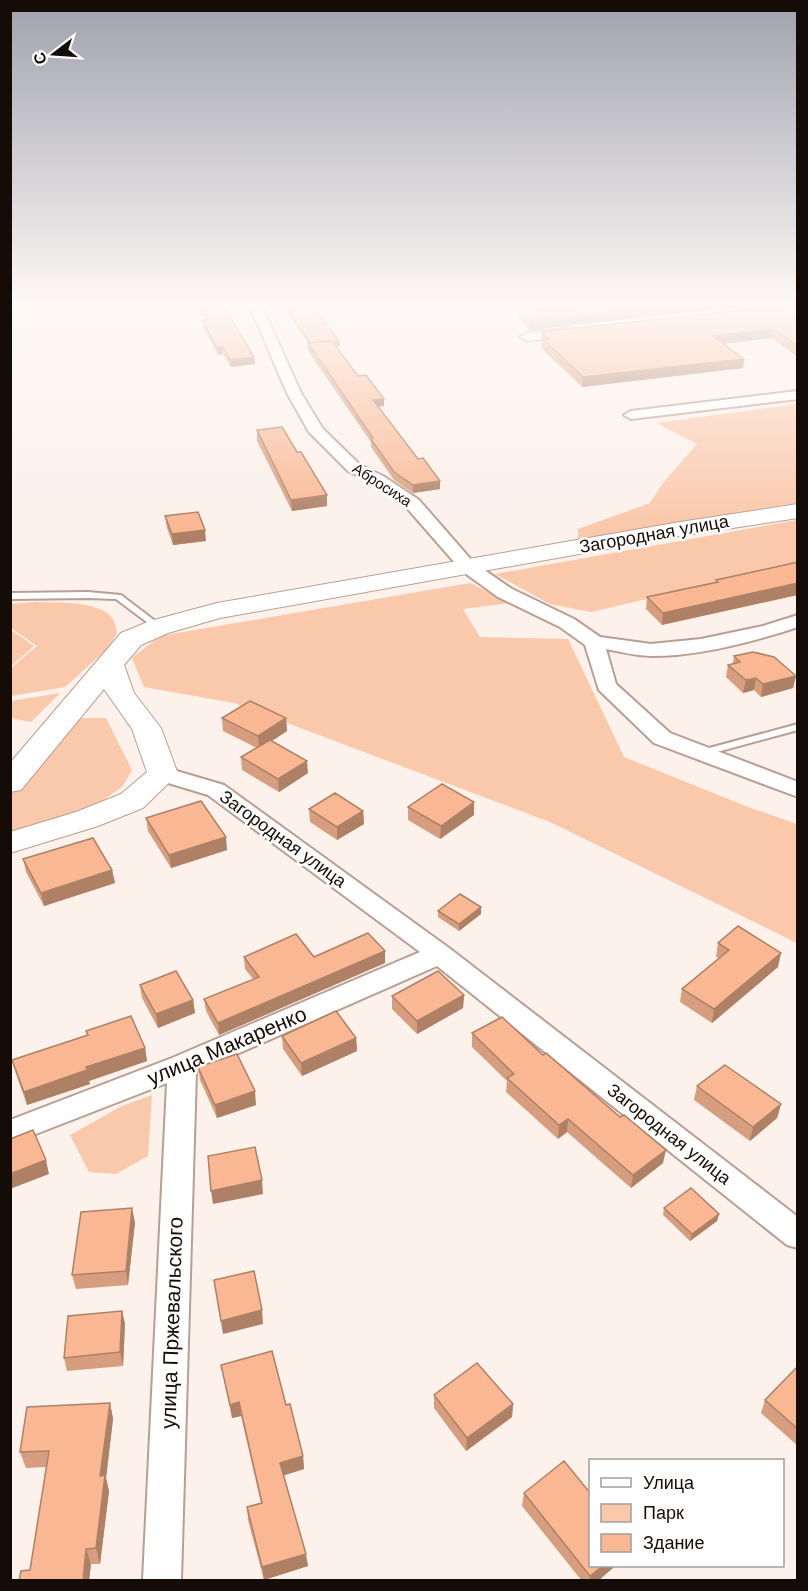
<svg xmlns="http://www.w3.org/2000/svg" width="808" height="1591" viewBox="0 0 808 1591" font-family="Helvetica,sans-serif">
<rect width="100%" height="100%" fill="#fcf1eb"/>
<path fill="#fac8ab" d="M797 404V504L578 539V529L650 503 663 483 697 444 656 423Z
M797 520V564L591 612 550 604 495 574Z
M470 583 510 603 463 609 480 637 568 639 624 757 748 807 797 824V943L550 822 234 703 144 687 132 658 160 636Z
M35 602C56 603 100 600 113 619 115 622 116 629 117 633L108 648 65 687 11 696V668L37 646 11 628V604Z
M11 630 34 646 11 666Z
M60 693 31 722 11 718V701Z
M75 718H106L132 770 122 787 90 809 11 836V793Z
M152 1095 148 1156 116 1174 89 1172 70 1135 122 1106Z"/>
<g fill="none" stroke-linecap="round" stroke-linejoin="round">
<g stroke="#b89f91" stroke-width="4">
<path id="lane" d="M88 592 121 595 163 627 162 629H156L116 599 88 598 10 599V593Z
M798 724V730L702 756 697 753 698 751Z"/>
</g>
<g stroke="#b89f91" stroke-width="4">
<path id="street" d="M248 302H260L301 393 323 429 360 465 383 476 419 500 474 563 512 589 574 619 600 637 651 644 701 639 763 626 798 615V627C752 642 700 656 652 656 637 656 621 652 606 649L616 684 670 733 798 782V797L654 743 599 690 585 645 560 627 498 597 462 571 407 508 371 482 348 471 309 432 287 393Z
M572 328 577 329 579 332 577 335 527 341 520 337 527 333Z
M798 391V399L631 419 624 415 631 411Z
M163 767 224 785 449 948 798 1217V1248L787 1245 437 966 196 1072 181 1580H143L167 1083 10 1144V1120L172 1058 420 952 208 795 155 779 152 774 155 769Z"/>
</g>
<g stroke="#b89f91" stroke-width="2">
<path id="secondary" d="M798 504V518L680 536 220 618 168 633 141 645 124 665 134 693 161 728 178 774 143 808 98 826 10 853V832L76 812 121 794 147 772 132 729 104 689 21 790 10 792V763L121 633 150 621 217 603 680 522Z"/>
</g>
<use href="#lane" fill="#fff" fill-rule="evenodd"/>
<use href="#street" fill="#fff" fill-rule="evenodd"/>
<use href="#secondary" fill="#fff" fill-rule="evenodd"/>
</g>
<path fill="#d69e7e" d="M195 302H221L254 357 255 364 231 367 223 354 218 355 203 327 202 320H205Z
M283 302H310L339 341 340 346 336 347 358 376 384 406 378 407 418 459 440 481V489L413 493 394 480 371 447V442L308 351V343L289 315V311Z
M600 302H776L530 330 519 320 520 312Z
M798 304V357L771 338 724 344 744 359 743 368 582 387 542 349V332Z
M257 430 327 506 292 511 257 441Z
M165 516 206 541 173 545 167 528Z
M798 562 662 625 646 609 647 597 715 583 716 580Z
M734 656 796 676 793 688 761 697 754 690 743 693 726 677 728 665 733 663Z
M222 718H286L287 731 272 741 308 773 279 792 242 770 241 757 257 748 223 731Z
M408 807 474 815 440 839 408 820Z
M309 809 363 811 364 824 337 840 310 822Z
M146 818 227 850 171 868 148 831Z
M23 859 112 870 115 883 44 906 26 872Z
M481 907V914L459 931 438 917V911Z
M718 943 778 967 712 1023 680 1002 682 989 719 958 716 957Z
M385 951V963L219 1035 206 1011 204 999 253 979 245 969 244 957H314Z
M140 985 193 1000 195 1013 158 1028 142 998Z
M464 995 463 1008 417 1034 392 1009V996Z
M86 1031 145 1048 147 1061 89 1081 90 1084 27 1105 16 1074 12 1060 87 1036Z
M472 1033 543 1055 663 1163 631 1188 567 1132 558 1139 506 1092 507 1081 472 1047Z
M282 1036 356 1038 357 1051 302 1076 283 1049Z
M198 1067 256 1105 217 1118 200 1080Z
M697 1086 781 1104 777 1118 750 1141 694 1100Z
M664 1208 719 1214 717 1221 690 1241 663 1215Z
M135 1222 128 1285 76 1289 72 1275Z
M122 1311 125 1324 123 1366 67 1371 64 1358Z
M221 1365 286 1405 303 1456 304 1469 284 1475 308 1566 264 1580 248 1520 247 1507 261 1503 241 1416 232 1418Z
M798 1366V1446L761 1413 765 1400Z
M434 1395 513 1404 512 1417 466 1451 434 1408Z
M110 1403 113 1419 106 1478 109 1491 100 1564H91L89 1581H19L30 1570 46 1467 26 1468 20 1452Z
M524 1493 591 1566H615L598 1581H582L522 1506Z"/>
<path fill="#ae8167" d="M699 302H776L530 330V321Z
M772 329 771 338 712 345 713 336Z
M339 341 340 346 312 349V344Z
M217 347H223V354L218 355Z
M254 357 255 364 231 367 230 360Z
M744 359 743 368 582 387 583 377Z
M384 399V406L373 407V400Z
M440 481V489L413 493V485Z
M327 495V506L292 511 291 500Z
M205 530 206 541 173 545 172 534Z
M798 583V595L662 625 663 613Z
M796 676 793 688 761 697 763 684Z
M756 678 754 690 743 693 746 680Z
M286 718 287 731 259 749 258 736Z
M307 761 308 773 279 792 278 779Z
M474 802V815L440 839 441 826Z
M363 811 364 824 337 840V827Z
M226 837 227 850 171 868 169 855Z
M112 870 115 883 44 906 41 893Z
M481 907V914L459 931V924Z
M385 951V963L219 1035 218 1023Z
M781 953 778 967 712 1023 714 1009Z
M464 995 463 1008 417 1034V1021Z
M193 1000 195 1013 158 1028 156 1014Z
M356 1038 357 1051 302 1076 301 1063Z
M145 1048 147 1061 89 1081 90 1084 27 1105 24 1092 86 1067Z
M255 1091 256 1105 217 1118 215 1105Z
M781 1104 777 1118 750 1141 753 1127Z
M568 1119 567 1132 558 1139 559 1125Z
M666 1150 663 1163 631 1188 633 1175Z
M46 1160 49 1174 10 1189V1174Z
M262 1180 263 1194 213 1204 211 1191Z
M132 1208 135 1222 128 1285 126 1271Z
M719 1214 717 1221 690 1241 692 1234Z
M262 1310 263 1324 223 1334 221 1321Z
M122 1311 125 1324 123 1366 120 1352Z
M239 1402 241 1416 232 1418 230 1405Z
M110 1403 113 1419 106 1478 109 1491 100 1564 96 1548 100 1476Z
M513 1404 512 1417 466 1451 467 1438Z
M303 1456 304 1469 282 1476 280 1463Z
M86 1549 91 1564 89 1581H83Z
M306 1554 308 1566 264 1580 262 1567Z
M603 1566H615L598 1581H590V1576Z"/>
<path fill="#f9b893" stroke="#ae8167" stroke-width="1.5" d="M198 302H221L254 357 230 360 223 347H217L202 320H208Z
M286 302H310L339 341 333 342 332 341 311 343 288 311 292 310Z
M600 302H699L530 321 520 312Z
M798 304V346L772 329 713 336 744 359 583 377 543 339H549L542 332Z
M332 341 358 376 366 375 384 399 373 400 418 459 423 458 440 481 413 485 394 472 371 439 373 438 308 343Z
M282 427 297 452H301L327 495 291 500 257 430Z
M198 512 205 530 172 534 165 516Z
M798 562V583L663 613 647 597 718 582 716 580Z
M753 652 774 657 796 676 763 684 756 678 746 680 728 665 740 662 734 656Z
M250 701 286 718 258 736 222 718Z
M270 740 307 761 278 779 241 757Z
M442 784 474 802 441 826 408 807Z
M335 793 363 811 337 827 309 809Z
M201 801 226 837 169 855 146 818Z
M93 838 112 870 41 893 23 859Z
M460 894 481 907 459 924 438 911Z
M738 926 781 953 714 1009 682 989 729 950 718 943Z
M368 933 385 951 218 1023 204 999 259 977 244 957 296 934 314 957Z
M176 971 193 1000 156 1014 140 985Z
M438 971 464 995 417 1021 392 996Z
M336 1011 356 1038 301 1063 282 1036Z
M131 1016 145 1048 86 1067 87 1070 24 1092 12 1060 88 1035 86 1031Z
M502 1017 543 1055 546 1053 620 1117 624 1115 666 1150 633 1175 568 1119 559 1125 507 1078 514 1074 472 1033Z
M237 1054 255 1091 215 1105 198 1067Z
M725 1065 781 1104 753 1127 697 1086Z
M33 1130 46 1160 10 1174V1139Z
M255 1147 262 1180 211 1191 208 1156Z
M691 1188 719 1214 692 1234 664 1208Z
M132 1208 126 1271 72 1275 81 1212Z
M254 1271 262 1310 221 1321 214 1280Z
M122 1311 120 1352 64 1358 68 1316Z
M272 1351 286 1405 290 1404 303 1456 280 1463 306 1554 262 1567 247 1507 262 1503 239 1402 230 1405 221 1365Z
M477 1363 513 1404 467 1438 434 1395Z
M798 1366V1429L765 1400Z
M110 1403 100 1476 105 1475 96 1548 86 1549 83 1581H19L21 1571 30 1570 49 1451 20 1452 27 1407Z
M564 1461 591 1494V1566H603L590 1576 524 1493Z"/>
<linearGradient id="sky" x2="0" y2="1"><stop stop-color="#9fa1ad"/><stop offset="0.58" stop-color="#fef9f6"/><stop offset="1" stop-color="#fef9f6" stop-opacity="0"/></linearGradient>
<rect width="808" height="525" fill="url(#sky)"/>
<g text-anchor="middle" stroke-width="5" stroke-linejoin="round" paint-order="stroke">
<g font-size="15" fill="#150c07" stroke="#fff">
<text transform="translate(382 485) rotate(33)" y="5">Абросиха</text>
</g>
<g font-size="18" fill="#150c07" stroke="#fff">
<text transform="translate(654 534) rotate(-10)" y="6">Загородная улица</text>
<text transform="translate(283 839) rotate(36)" y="6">Загородная улица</text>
<text transform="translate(669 1134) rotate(38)" y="6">Загородная улица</text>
</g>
<g font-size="21" fill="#150c07" stroke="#fff">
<text transform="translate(227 1046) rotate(-23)" y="7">улица Макаренко</text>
<text transform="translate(172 1323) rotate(-88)" y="7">улица Пржевальского</text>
</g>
</g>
<rect width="808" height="1591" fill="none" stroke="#150c07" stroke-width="24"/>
<rect x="589" y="1459" width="195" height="108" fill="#ffffff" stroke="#a19e9c" stroke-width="1.5"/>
<rect x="601" y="1478" width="30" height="9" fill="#ffffff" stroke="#a19e9c" stroke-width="1.5"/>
<text x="643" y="1489" font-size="18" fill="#150c07">Улица</text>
<rect x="601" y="1504" width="30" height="18" fill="#fac8ab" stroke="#a19e9c" stroke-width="1.5"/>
<text x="643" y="1519" font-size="18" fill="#150c07">Парк</text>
<rect x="601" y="1534" width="30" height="18" fill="#f9b893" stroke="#a19e9c" stroke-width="1.5"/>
<text x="643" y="1549" font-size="18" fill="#150c07">Здание</text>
<g transform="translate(54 54) rotate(253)" stroke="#ffffff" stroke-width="4.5" paint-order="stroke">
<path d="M0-4.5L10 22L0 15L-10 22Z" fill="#150c07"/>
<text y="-9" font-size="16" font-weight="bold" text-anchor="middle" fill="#150c07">С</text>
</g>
</svg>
